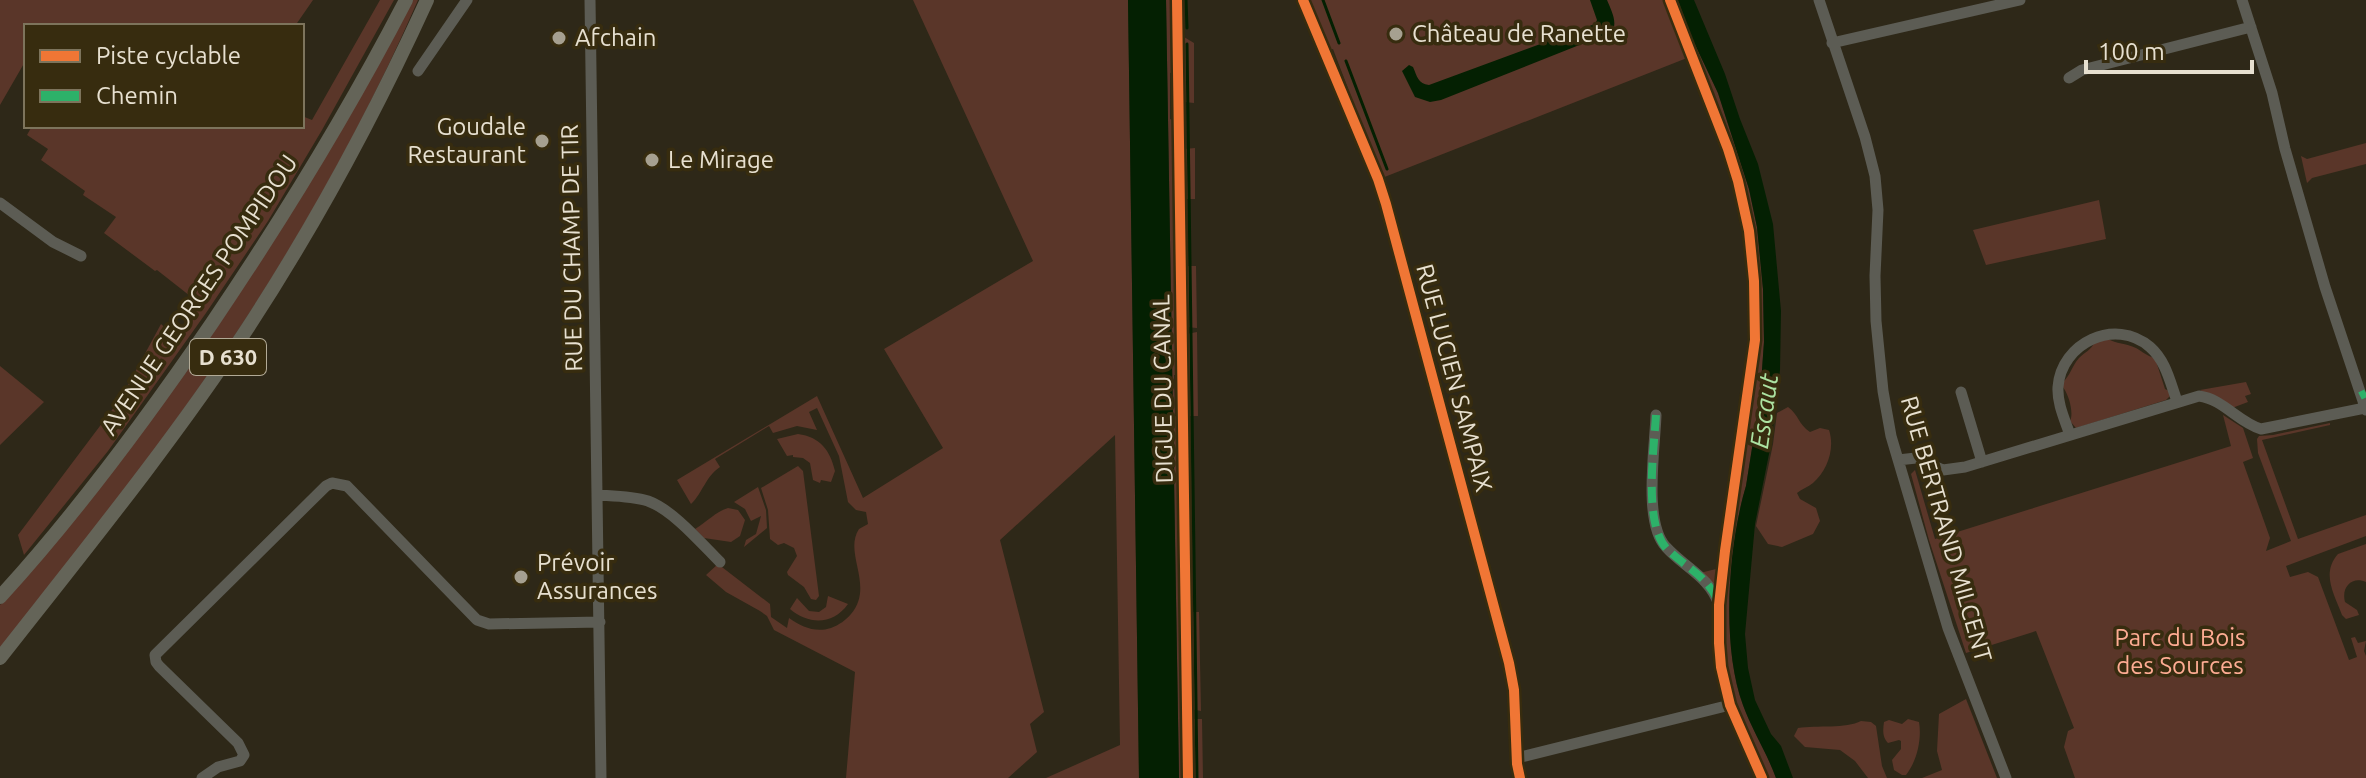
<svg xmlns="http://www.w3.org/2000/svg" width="2366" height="778" viewBox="0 0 2366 778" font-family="Ubuntu,sans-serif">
<rect width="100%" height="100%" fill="#2e2818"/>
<path fill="#5a3629" d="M0 0H313L295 26H26V60L0 105Z
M380 0H394L322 130 268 221 206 313 108 451 24 555 18 535 121 398 161 324 175 337 199 303 157 270 155 271 104 233 116 217 83 195 85 191 41 160 48 149 27 135 32 126H302V116L312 120Z
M413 0H418C359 136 284 267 198 389 136 478 67 563 0 649V605L83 507 380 62Z
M913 0H1128L1139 778H1046L1120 745 1115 435 1000 540 1044 712 1030 724 1037 752 1008 778H846L855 672 774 630 767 616 760 611 726 592 706 575 718 564 770 604 771 617 787 628 789 618C802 627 815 633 831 628 839 625 846 620 851 614 875 586 843 553 859 529L868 524 866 512 856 510 848 502 839 456 817 408 809 412 817 430 797 426 773 433 769 426 715 459 720 467C705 477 703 493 691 504L677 480 817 396 863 498 943 448 884 349 1033 261Z
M1166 0H1172L1174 72 1170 73V119L1175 121 1179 375H1174L1175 416 1179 418 1183 707 1180 711V739L1184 742V778H1179Z
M1309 0H1667L1706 97 1705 98 1687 58 1382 178 1333 49 1330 50Z
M1672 0H1677L1691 36 1718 93 1749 189 1757 227 1763 289 1764 342 1760 398 1746 486C1728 546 1721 646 1743 705 1752 730 1767 753 1776 778H1766C1753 747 1736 715 1729 682 1704 559 1760 431 1758 308 1756 192 1713 105 1672 0Z
M1184 37 1194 43V103L1185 102 1182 99 1181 42Z
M2366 143V164L2312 178 2307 183 2301 156 2307 159Z
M1195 148V199H1184V149Z
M2099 200 2106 239 1986 265 1973 230Z
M1186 266H1196L1197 328 1186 327Z
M1197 332 1198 416H1188L1187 334Z
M2108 339C2116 344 2126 343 2136 348 2143 352 2147 356 2155 358L2165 389 2169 391 2170 396 2166 400 2076 428 2070 421C2074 413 2069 394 2062 386L2063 382C2070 376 2072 366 2079 358 2085 352 2091 350 2094 343Z
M0 366 44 402 0 445Z
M1747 379V394L1730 493 1719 577 1716 583 1713 584 1700 573 1720 568 1728 497Z
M2246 382 2251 394 2245 396 2248 402 2232 408 2200 390Z
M1788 407C1799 415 1798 424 1810 432L1820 428 1829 430C1835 448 1828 470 1813 483 1808 487 1802 489 1797 493L1800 499 1816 508 1820 521 1813 534 1782 547 1768 544 1756 526 1773 444 1777 413Z
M2223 415 2243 428 2253 458 2243 462 2270 538 2266 551 2291 541 2258 453 2257 439 2259 436 2273 435 2330 423V425L2262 440 2298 539 2366 515V536L2286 566 2290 577 2308 572 2318 577 2349 660 2357 657 2351 638 2355 637 2358 643 2366 641 2364 651 2366 656V778H2075L2064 747 2068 731 2074 728 2036 631 1966 653 1929 540 1911 474 1915 470 1935 539 2231 446Z
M798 434C820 437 830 450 835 471L831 482 821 480 820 483 813 480 810 463 803 458 793 457V455L787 456 777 439Z
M798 466 803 471 819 596 816 600 811 599 804 587 788 575 787 572 797 556 794 548 784 543 778 545 770 539 768 510 761 488Z
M758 487 766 510 767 528 744 547 746 540 756 534 761 516 751 521 745 509 734 502Z
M728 508 738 510 745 520 740 536 731 542 704 538 695 529C707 522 715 512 728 508Z
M2366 544V582C2352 576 2341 587 2345 602L2357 610 2359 615 2346 619 2342 615C2334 594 2321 573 2338 554Z
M828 596 848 604C833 625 809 625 790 609L797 598 809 611 819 612 826 607Z
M1193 612H1199L1201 711 1191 709 1189 615Z
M1966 699 1997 778H1922L1942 770 1937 751 1939 714Z
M1193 719H1202L1203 778H1192Z
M1908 719 1919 722C1922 739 1917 761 1906 775H1902L1894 770 1892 760 1901 749V741L1899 740 1888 743C1882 737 1883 729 1884 722L1889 720 1902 724Z
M1861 721 1871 722 1876 726 1882 766 1887 778H1868L1855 761 1840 750 1805 747 1794 736 1798 728C1817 725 1846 729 1861 721Z"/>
<path fill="#042002" d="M1128 0H1166L1179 778H1139Z
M1590 0H1607C1611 10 1618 22 1612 32L1441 100 1430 102 1415 97 1402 71 1409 65 1413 67C1417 76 1418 84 1429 85L1595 24 1597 20Z
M1678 0H1694L1725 74 1740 119 1758 164 1773 224 1781 311 1780 370 1771 444 1755 524 1745 634 1748 668 1755 700 1771 734 1781 746 1793 778H1776C1767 753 1752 730 1743 705 1721 645 1728 546 1746 486L1760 398 1764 342 1763 289 1757 227 1749 189 1718 93 1691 36Z"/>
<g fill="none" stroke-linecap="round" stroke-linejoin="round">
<path stroke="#042002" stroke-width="3" d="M1186 0 1187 28
M1323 0 1339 43
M1187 44 1197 778
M1346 61 1387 169"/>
<path stroke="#5c5c54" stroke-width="11" d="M590 0 601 778
M1177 0 1188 778
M1303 0 1378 179 1386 204 1509 663 1514 690 1517 764 1520 778
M1819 0 1865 137 1875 176 1878 210 1875 276 1876 321 1883 391 1891 436 1948 628 2006 778
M2242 0 2272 93 2285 149 2325 287 2366 410
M1832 43 2020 0
M418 71 467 0
M2069 78 2082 70 2251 27
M0 203 53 242 81 256
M1961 392 1982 462
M1656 415C1655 448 1643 523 1666 547 1685 568 1710 577 1719 605 1719 626 1718 647 1721 668 1726 707 1747 742 1762 778
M2070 435C2065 420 2057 404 2058 387 2061 343 2115 317 2150 347 2166 361 2170 382 2177 401
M1898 460 1916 458 1943 470 1965 467 2199 396C2223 399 2238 422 2261 429L2365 408
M598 495C614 496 632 496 648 501 673 510 701 543 720 562
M1517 758 1730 705
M202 778 218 767 240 761 244 755 238 743 159 666 156 662 155 655 326 486 332 483 347 486 477 620 489 624 600 622"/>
<path stroke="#646458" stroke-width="14" d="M0 597C78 512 147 418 212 323 283 218 348 112 406 0
M0 658C84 551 172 443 247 329 315 225 375 114 427 0"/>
<path stroke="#2db169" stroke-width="8" stroke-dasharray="16 8" stroke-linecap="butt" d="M2360 396 2366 393
M1656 415C1654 449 1643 524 1667 549 1685 567 1709 577 1718 602"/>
<g stroke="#372c0f" stroke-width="15">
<path id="cycleway" d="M1177 0 1188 778
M1303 0 1378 179 1386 204 1509 663 1514 690 1517 764 1520 778
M1670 0 1728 149 1738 181 1749 231 1754 281 1755 340 1725 551 1719 605V643L1721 667 1730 705 1762 778"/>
</g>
<use href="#cycleway" stroke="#f07635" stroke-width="10"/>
</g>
<g fill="#a6a090" stroke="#372c0f" stroke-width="3">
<circle cx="1396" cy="34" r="8"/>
<circle cx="559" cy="38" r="8"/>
<circle cx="542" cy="141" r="8"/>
<circle cx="652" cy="160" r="8"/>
<circle cx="521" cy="577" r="8"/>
</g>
<g text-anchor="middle" stroke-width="7" stroke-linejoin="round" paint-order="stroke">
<rect fill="#372c0f" stroke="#b2aa96" stroke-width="2" x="190" y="339" width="76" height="36" rx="6"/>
<g font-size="22" font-weight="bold" fill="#e7e0d0">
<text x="228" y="365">D 630</text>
</g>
<g font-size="24" fill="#e7e0d0" stroke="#372c0f" text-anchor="start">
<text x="1412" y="42">Château de Ranette</text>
<text x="575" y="46">Afchain</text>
<text x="526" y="135" text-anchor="end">Goudale<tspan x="526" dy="28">Restaurant</tspan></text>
<text x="668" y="168">Le Mirage</text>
<text x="537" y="571">Prévoir<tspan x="537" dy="28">Assurances</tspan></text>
</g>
<g font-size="24" fill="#e7e0d0" stroke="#372c0f">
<text transform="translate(572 248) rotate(-91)" y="8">RUE DU CHAMP DE TIR</text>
<text transform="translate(199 295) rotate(-56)" y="8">AVENUE GEORGES POMPIDOU</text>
<text transform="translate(1454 378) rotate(75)" y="8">RUE LUCIEN SAMPAIX</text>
<text transform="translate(1163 389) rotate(-91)" y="8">DIGUE DU CANAL</text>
<text transform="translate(1946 529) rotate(74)" y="8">RUE BERTRAND MILCENT</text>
</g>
<g font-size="24" fill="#feac93" stroke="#372c0f">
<text x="2180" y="646">Parc du Bois<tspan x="2180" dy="28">des Sources</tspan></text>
</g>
<g font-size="26" font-style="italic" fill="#ace3a2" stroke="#372c0f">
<text transform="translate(1764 411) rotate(-82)" y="9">Escaut</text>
</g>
</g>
<rect x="24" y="24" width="280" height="104" fill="#372c0f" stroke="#7d745c" stroke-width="2"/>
<rect x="40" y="50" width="40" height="12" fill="#f07635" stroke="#7d745c" stroke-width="2"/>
<text x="96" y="64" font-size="24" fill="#e7e0d0">Piste cyclable</text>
<rect x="40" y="90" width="40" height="12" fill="#2db169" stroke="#7d745c" stroke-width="2"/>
<text x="96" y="104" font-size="24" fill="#e7e0d0">Chemin</text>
<path d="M2086 60v12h166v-12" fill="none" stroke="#e7e0d0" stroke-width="4"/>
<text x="2098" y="60" font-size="24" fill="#e7e0d0" stroke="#372c0f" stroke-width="6" paint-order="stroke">100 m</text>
</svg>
